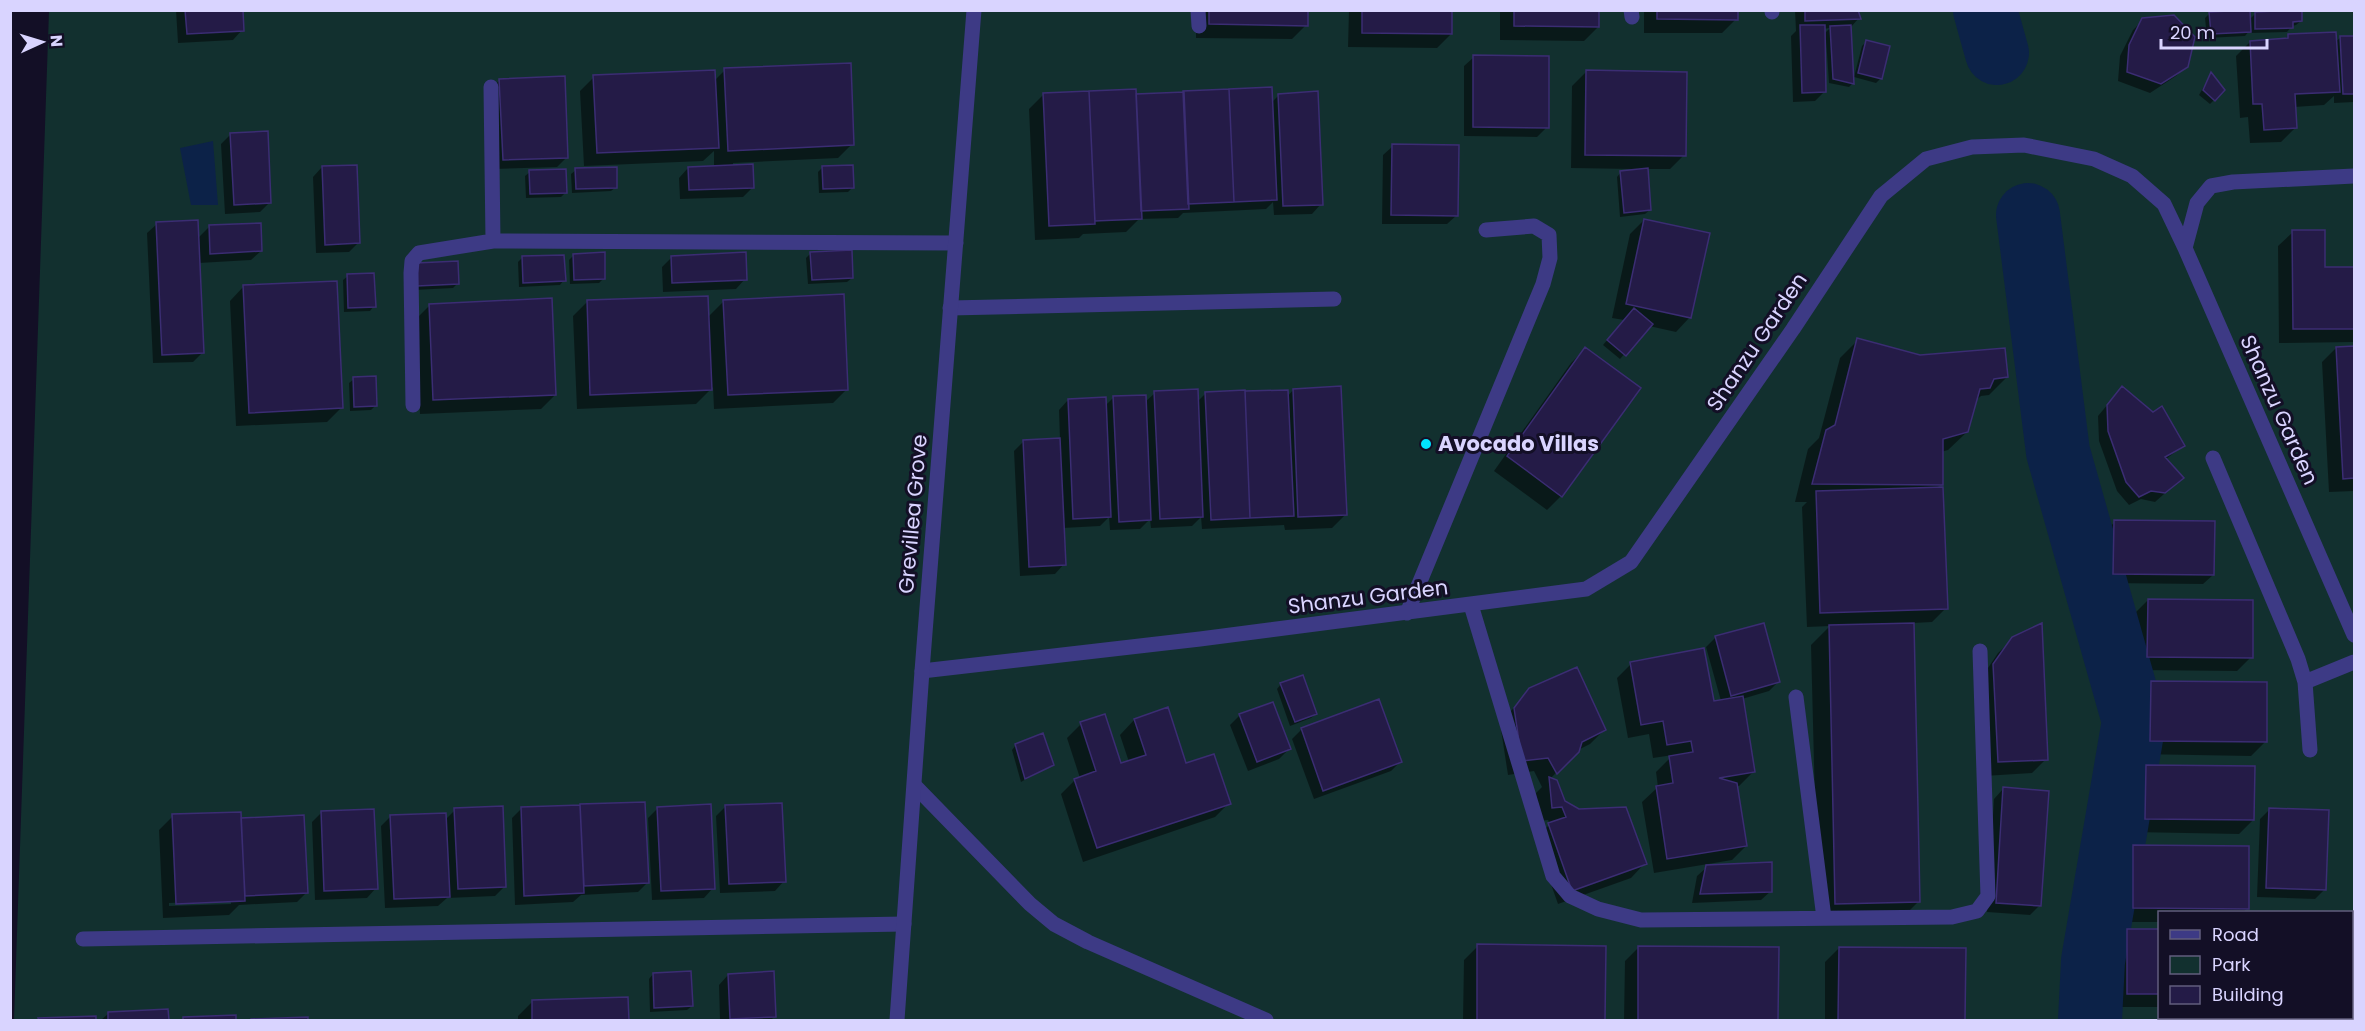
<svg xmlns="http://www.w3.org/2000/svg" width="2365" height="1031" viewBox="0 0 2365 1031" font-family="Poppins,sans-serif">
<rect width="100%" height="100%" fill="#130f26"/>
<path fill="#12302f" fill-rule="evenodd" d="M49 11H2354V1020H14ZM2160 912H2352V1018H2160Z"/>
<path fill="#0c2248" d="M213 141 218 205H191L180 148Z"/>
<path fill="#0007" fill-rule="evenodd" d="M176 10H241L242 30 233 40 178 43Z
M1196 10H1306V25L1292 39 1196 38Z
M1349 10H1451V34L1437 48 1348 47Z
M1500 10H1598V27L1584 41 1500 40Z
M1644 10H1736V19L1722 33H1644Z
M1795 10H1857L1859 18 1850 28 1853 83 1849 87 1829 83 1826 39H1824V92L1815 101 1793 102 1791 36 1796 31ZM1830 28 1823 35V29Z
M2210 13 2249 20 2255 14 2301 21 2296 25 2292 26 2287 32 2251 33V29L2245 36 2207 38 2205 18Z
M2143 20 2186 66 2176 76 2150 93 2118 81 2120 56 2133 30Z
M2288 36 2335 42 2340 38 2354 37V102L2334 103V96L2324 105 2294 107 2295 128 2281 142 2250 143 2248 117 2240 118 2236 56 2250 42 2284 40Z
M1866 42 1881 78 1876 83 1854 77 1862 46Z
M1474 57 1547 127 1537 137 1464 136V66Z
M725 70 852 144 838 158 733 163V166L753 187 743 197 680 199 679 178 688 168 714 167V151L703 161 584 166 580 91 594 77 714 81Z
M1586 72 1684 155 1670 169H1646L1650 210 1645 214 1620 217 1617 177 1621 172 1632 171V169L1571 168 1572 86Z
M2211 74 2214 100 2210 104 2199 95Z
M500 80 567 157 557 167 494 169 490 90Z
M1134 91 1137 95 1272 102 1279 95 1321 204 1312 214 1274 215 1273 202 1266 209 1183 213 1178 218 1139 219 1126 232 1083 234 1079 238 1035 240 1029 109 1043 95Z
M231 134 270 202 260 212 225 214 221 144Z
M1393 146 1457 215 1447 224H1382L1383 155Z
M322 167 359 242 349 252 316 253 313 177Z
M822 168 852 188 848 192 819 193 818 172Z
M576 170 616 187 611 191 572 193 571 174Z
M530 172 566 192 561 197 526 198 525 176Z
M1644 220 1690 317 1676 332 1649 326 1620 359 1603 345 1624 320 1612 318 1630 234Z
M157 224 198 238 209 227 261 251 251 260 199 263 203 352 193 362 153 363 147 233Z
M2293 232 2324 269 2354 268V342L2279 343 2278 246Z
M811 253 852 278 847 282 808 284 806 258Z
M573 256 604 278 599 283 570 284 569 260Z
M672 257 745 279 736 289 663 292 662 267Z
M522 258 564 280 560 285 519 287 518 262Z
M417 264 457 284 453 288 414 290Z
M348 276 374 306 370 311 344 312 343 280Z
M244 286 341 408 327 422 236 426 230 301Z
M724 301 847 389 833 403 714 409 713 387 696 404 577 409 573 316 587 302 707 318Z
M430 305 555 395 541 409 420 414 416 319Z
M1858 340 2007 377 1989 395 1981 396 1975 401 1967 432 1948 450 1941 452V484L1936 489 1946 608 1932 622 1913 623 1918 902 1900 920 1818 921 1811 645 1830 626 1807 627 1802 507 1807 502H1795L1808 449 1819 438 1840 358Z
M2354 347V491L2329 492 2322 362 2336 348Z
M1585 349 1561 496 1547 510 1494 471 1571 363Z
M354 379 376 405 371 410 350 411 349 383Z
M1293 390 1346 514 1332 528 1285 530 1284 525 1202 529 1201 517 1192 526 1151 528 1150 519 1140 529 1110 530 1109 517 1100 526 1063 528 1064 564 1055 574 1020 576 1014 451 1024 441 1060 440 1059 410 1068 400 1105 406 1113 398 1145 402 1155 393 1197 402 1206 393 1287 397Z
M2113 398 2183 446 2166 459 2182 478 2155 502 2141 499 2129 505 2117 491 2099 441 2098 416Z
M2115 522 2213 575 2203 584 2104 583 2105 531Z
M2148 600 2251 657 2237 671 2134 670V614Z
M1716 637 1778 682 1769 691 1742 699 1754 771 1739 786H1736L1746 846 1732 860 1654 873 1642 802 1658 787 1656 772 1673 755 1653 758 1649 734 1628 738 1617 678 1631 664 1713 702 1721 701 1706 647Z
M2013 639 2046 759 2032 773 1984 776 1980 680 1998 653Z
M2151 682 2265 742 2251 756 2136 754 2137 696Z
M1281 684 1316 714 1311 718 1290 726 1277 689Z
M1530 690 1604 730 1590 744 1578 750 1550 779 1564 802 1645 863 1631 878 1558 904 1535 839 1550 824 1548 820 1538 821 1536 793 1542 787 1534 771 1508 775 1500 723Z
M1378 701 1400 762 1391 771 1314 799 1292 739 1301 730Z
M1167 709 1186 765 1229 803 1215 817 1083 862 1061 794 1075 780 1080 778 1067 738 1081 724 1120 765 1129 762 1120 735 1134 720Z
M1240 715 1289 749 1279 759 1248 771 1230 725Z
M1016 745 1052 764 1021 782 1012 750Z
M2146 766 2253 820 2239 834 2132 832V781Z
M2003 789 2040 905 2030 915 1987 912 1994 799Z
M644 803 647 883 638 892 581 895 573 902 515 905 512 818 521 809Z
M725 807 784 881 775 891 720 893 716 816Z
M658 808 713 888 704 898 652 900 648 818Z
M2270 809 2325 889 2315 899 2257 897 2260 819Z
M455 810 505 886 495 896 447 898 438 906 385 908 381 826 391 816 445 820Z
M321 813 376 888 367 898 315 900 312 822Z
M173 816 240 822 306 893 297 902 239 905 229 915 163 918 159 830ZM231 901V904L169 906V903Z
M2134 846 2248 908 2243 912H2160V922H2120V860Z
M1707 867 1771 891 1761 900 1692 903 1697 876Z
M2128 930 2160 931V1007H2114V945Z
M2352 936H2354V1011H2352Z
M1478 946 1604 947V1020H1463L1464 960Z
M1639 947 1777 949 1776 1020H1624L1625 961Z
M1839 948 1964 949V1020H1825V962Z
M653 974 692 1006 687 1010 650 1012 649 979Z
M728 975 775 1016 771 1020H720L719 985Z
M626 998 627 1020H518V1016L532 1002Z
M167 1011V1020H101L108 1014Z
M95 1017V1020H38H39Z
M235 1017V1020H181L183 1019Z
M306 1018V1020H251Z"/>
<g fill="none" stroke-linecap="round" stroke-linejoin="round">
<path stroke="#0c2248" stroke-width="64" d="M1985 10 1997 53
M2028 215 2058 452 2134 721 2093 961 2090 1020"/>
</g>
<path fill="#241b47" stroke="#3b2d73" stroke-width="1.5" d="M185 10H243L244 31 187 34Z
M1209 10H1308V26L1209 24Z
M1362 10H1452V34L1362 33Z
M1514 10H1599V27L1514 26Z
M1657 10H1738V20L1657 19Z
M1805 10H1858L1861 19 1805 21Z
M2250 10 2251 32 2211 34 2209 12Z
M2302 10V21L2293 22V28L2255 29V12Z
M2174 15 2195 37 2188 67 2161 84 2127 72 2129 45 2142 18Z
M1800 25H1825L1826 92 1802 93Z
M1851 25 1854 84 1833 79 1830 26Z
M2336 32 2340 92 2295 94 2297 128 2264 130 2262 104H2253L2250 41 2288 38V34Z
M2340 36H2354V94H2343Z
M1866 40 1890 46 1882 79 1858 73Z
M1473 55 1549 56V128L1473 127Z
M851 63 854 145 728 151 724 68Z
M715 70 719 148 597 153 593 75Z
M1586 70 1687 72 1686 156 1585 155Z
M2211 72 2225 90 2215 101 2203 90Z
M565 76 568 158 503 160 499 79Z
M1272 87 1277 200 1234 202 1229 89Z
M1136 89 1142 219 1095 221 1089 91Z
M1229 89 1234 202 1188 204 1183 91Z
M1089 91 1095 224 1049 226 1043 93Z
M1318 91 1323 205 1283 206 1278 94Z
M1184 92 1189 209 1141 211 1136 94Z
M268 131 271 203 234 205 230 133Z
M1392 144 1459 145 1458 216 1391 215Z
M753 164 754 188 689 190 688 167Z
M357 165 360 243 325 245 322 166Z
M853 165 854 188 823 189 822 166Z
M617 167V188L576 189 575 168Z
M1648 168 1651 210 1624 213 1620 171Z
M566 169 567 193 530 194 529 170Z
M1644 219 1710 233 1691 318 1626 304Z
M198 220 204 353 162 355 156 222Z
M261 223 262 251 210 254 209 225Z
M2292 230H2325V267H2354V329H2293Z
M852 250 853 278 812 280 810 252Z
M605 252V279L574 280 573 254Z
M746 252 747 280 672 283 671 256Z
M564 255 566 281 523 283 522 256Z
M458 261 459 284 417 286 416 263Z
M374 273 376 307 348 308 347 274Z
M337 281 343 408 249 413 243 285Z
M844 294 848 390 728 395 723 300Z
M708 296 712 390 590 395 587 300Z
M552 298 556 395 433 400 429 304Z
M1634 308 1653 324 1626 356 1607 340Z
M1857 338 1920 355 2005 348 2008 377 1994 379 1990 388 1980 389 1968 432 1943 439V485L1812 484 1826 430 1835 425Z
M2354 346V478L2343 479 2336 347Z
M1585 347 1641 388 1562 497 1507 456Z
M376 376 377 406 354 407 353 377Z
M1341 386 1347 515 1298 517 1293 389Z
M2122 386 2153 412 2162 406 2185 446 2165 457 2184 478 2165 493 2151 491 2139 497 2126 482 2108 431 2107 405Z
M1198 389 1203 517 1160 519 1154 391Z
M1245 390 1250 518 1211 520 1205 392Z
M1288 390 1294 516 1250 518 1245 391Z
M1146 395 1151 520 1119 522 1113 396Z
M1106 397 1111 517 1073 519 1068 399Z
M1060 438 1066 565 1029 567 1023 440Z
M1943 487 1948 609 1820 613 1816 491Z
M2114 520 2215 521 2214 575 2113 574Z
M2148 599 2253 600V658L2147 657Z
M1764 623 1780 682 1731 696 1715 636Z
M1914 623 1920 902 1835 904 1829 625Z
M2042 623 2048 760 1998 762 1993 664 2012 637Z
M1704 648 1714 701 1743 696 1755 772 1719 778 1737 783 1747 846 1667 859 1656 786 1673 783 1669 756 1693 752 1691 741 1667 745 1663 721 1641 725 1630 662Z
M1577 667 1606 730 1582 742 1579 752 1557 774 1548 758 1522 761 1514 708 1529 688Z
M1303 675 1317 714 1295 722 1280 683Z
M2151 681 2267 682V742L2150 741Z
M1379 699 1402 762 1323 791 1301 728Z
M1273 702 1291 749 1257 762 1239 714Z
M1168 707 1186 763 1214 754 1231 804 1097 848 1074 779 1096 771 1080 722 1105 714 1121 763 1146 755 1134 719Z
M1043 733 1054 765 1025 779 1015 744Z
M2146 765 2255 766 2254 820 2145 819Z
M1549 777 1557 780 1565 801 1579 809 1626 807 1647 864 1572 891 1548 823 1566 817 1562 807 1552 808Z
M2003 787 2049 791 2041 906 1996 903Z
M645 802 649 883 584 886 580 804Z
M782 803 786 882 729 884 725 805Z
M711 804 715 889 661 891 657 807Z
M580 805 584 893 524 896 521 807Z
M503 806 506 887 458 889 454 808Z
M2269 808 2329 810 2326 890 2266 888Z
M374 809 378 889 324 891 321 811Z
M241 812 245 901 176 904 172 814Z
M446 813 450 897 394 899 390 815Z
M304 815 308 893 245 896 241 818Z
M2133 845 2249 846V909L2133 908Z
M1772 862V892L1700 894 1706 865Z
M2127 929H2160V994H2127Z
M2352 934H2354V997H2352Z
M1477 944 1606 946 1605 1020H1477Z
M1638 946 1779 947 1778 1020H1638Z
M1839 947 1966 948 1965 1020H1838Z
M691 971 693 1006 654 1008 653 973Z
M774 971 776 1017 730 1019 728 974Z
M628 997 629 1020H532V1000Z
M168 1009 169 1020H108V1012Z
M236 1015V1020H183V1017Z
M96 1016V1020H39L38 1018Z
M308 1017V1020H251V1019Z"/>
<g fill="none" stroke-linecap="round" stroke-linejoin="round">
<path stroke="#3d3a85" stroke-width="15" d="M950 308 1334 299
M2213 458 2298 659 2305 682 2310 750
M1407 613 1543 284 1550 258 1549 235 1534 226 1486 230
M2305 682 2354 662"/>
<path stroke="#3d3a85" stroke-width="15" d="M1198 10 1199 26
M1631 10 1632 17
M1772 10V12
M491 87 493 241
M2185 248 2197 203 2211 186 2233 182 2354 176
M413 405 411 273 412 261 419 253 493 241 956 243
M1471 605 1553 876 1570 896 1598 909 1641 920 1952 917 1977 911 1988 896 1980 651
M922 671 1200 639 1586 589 1631 562 1793 329 1881 196 1926 159 1972 147 2024 145 2094 159 2132 176 2164 204 2185 248 2354 635
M1796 697 1824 918
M915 786 1030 904 1054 924 1088 942 1266 1020
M83 939 904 924"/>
<path stroke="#3d3a85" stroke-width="15" d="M897 1020 922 671 974 10"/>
</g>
<circle fill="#00e5ff" stroke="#130f26" stroke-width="2" cx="1426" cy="444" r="6"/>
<g text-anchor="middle" stroke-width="6" stroke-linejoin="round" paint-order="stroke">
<g font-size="21" fill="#d9d4ff" stroke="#130f26">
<text transform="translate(1757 342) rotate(-56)" y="7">Shanzu Garden</text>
<text transform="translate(2279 410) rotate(66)" y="7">Shanzu Garden</text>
<text transform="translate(913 514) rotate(-85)" y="7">Grevillea Grove</text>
<text transform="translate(1368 597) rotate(-7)" y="7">Shanzu Garden</text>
</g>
<g font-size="21" font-weight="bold" fill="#d9d4ff" stroke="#130f26" text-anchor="start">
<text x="1438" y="451">Avocado Villas</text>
</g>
</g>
<rect width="2365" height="1031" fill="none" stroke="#d9d4ff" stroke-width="24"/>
<rect x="2158" y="911" width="195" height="108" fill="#130f26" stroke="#625e7d" stroke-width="1.5"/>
<rect x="2170" y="930" width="30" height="9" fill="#3d3a85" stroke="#625e7d" stroke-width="1.5"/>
<text x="2212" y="941" font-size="18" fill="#d9d4ff">Road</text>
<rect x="2170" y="956" width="30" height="18" fill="#12302f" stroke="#625e7d" stroke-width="1.5"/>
<text x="2212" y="971" font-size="18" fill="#d9d4ff">Park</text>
<rect x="2170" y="986" width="30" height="18" fill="#241b47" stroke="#625e7d" stroke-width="1.5"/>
<text x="2212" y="1001" font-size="18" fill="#d9d4ff">Building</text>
<g transform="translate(42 42) rotate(86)" stroke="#130f26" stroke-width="4.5" paint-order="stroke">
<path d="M0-4.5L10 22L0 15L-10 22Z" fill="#d9d4ff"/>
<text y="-9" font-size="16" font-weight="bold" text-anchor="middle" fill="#d9d4ff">N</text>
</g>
<path d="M2161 39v9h106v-9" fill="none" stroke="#d9d4ff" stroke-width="3"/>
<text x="2170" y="39" font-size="18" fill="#d9d4ff" stroke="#130f26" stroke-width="4.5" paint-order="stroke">20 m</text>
</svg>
